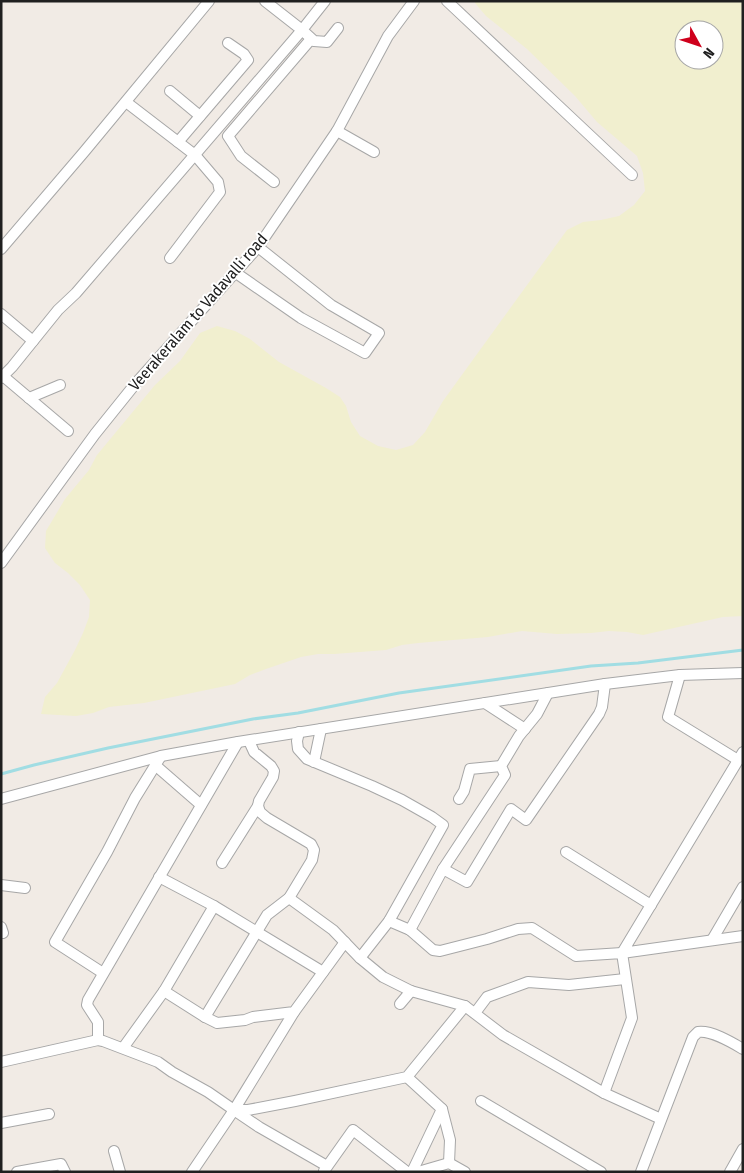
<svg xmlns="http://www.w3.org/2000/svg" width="744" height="1173" viewBox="0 0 744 1173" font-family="'Fira Sans Condensed',sans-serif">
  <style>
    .farmland { fill: #f1efcf; fill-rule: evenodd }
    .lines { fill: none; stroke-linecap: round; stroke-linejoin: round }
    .stream { stroke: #a1dde3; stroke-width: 3 }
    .minor-casing { stroke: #a7a7a7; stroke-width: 12 }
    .minor { stroke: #fff; stroke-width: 10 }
    .labels { text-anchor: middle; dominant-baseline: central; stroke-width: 4; stroke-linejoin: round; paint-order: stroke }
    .street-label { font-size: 16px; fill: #202020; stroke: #fff }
  </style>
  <rect width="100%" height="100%" fill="#f1ebe5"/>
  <path class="farmland" d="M475 1H743V616L723 617 643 635 627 632 609 631 591 633 557 634 522 631 488 637 418 643 402 645 386 650 334 654H318L301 657 266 669 250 675 235 684 144 703 109 707 93 713 76 716 41 714 45 697 57 683 75 650 83 633 89 617 90 600 80 585 68 573 55 563 45 548 46 531 65 499 89 470 97 455 155 385 180 361 200 333 217 326 235 331 250 339 279 362 326 388 340 397 346 406 351 422 360 436 378 446 396 450 413 445 425 432 443 401 567 230 583 222 601 220 619 216 634 205 645 191 643 173 637 156 597 122 575 96 527 49 486 16 475 3ZM684 30H714V60H684Z"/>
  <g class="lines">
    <path class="stream" d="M1 774 34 765 108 748 253 719 298 713 399 693 591 666 638 663 743 650"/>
    <g class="minor-casing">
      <g id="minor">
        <path d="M325 1 302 30 314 41 327 42 338 28"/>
        <path d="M447 1 632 175"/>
        <path d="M170 91 200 116"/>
        <path d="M126 102 195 155 218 182 220 192 170 258"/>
        <path d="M337 131 374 152"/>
        <path d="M178 142 248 60 244 54 228 43"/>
        <path d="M274 182 241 156 228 136 311 39"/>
        <path d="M1 249 84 152 209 1"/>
        <path d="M236 273 301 318 365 353 379 333 331 305 258 247"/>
        <path d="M1 314 33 341"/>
        <path d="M3 376 68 431"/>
        <path d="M1 378 12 367 58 310 76 293 302 30 265 1"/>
        <path d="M29 398 60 385"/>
        <path d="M1 563 95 434 136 383 258 247 337 131 388 36 414 1"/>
        <path d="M680 675 668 717 738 760"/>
        <path d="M485 703 525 729"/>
        <path d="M299 732 297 741 298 749 307 759 372 786 402 800 432 817 443 825 389 921 360 958"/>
        <path d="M743 752 622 953 743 936"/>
        <path d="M314 762 321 729"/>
        <path d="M155 765 201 805"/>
        <path d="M1 799 161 756 238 742 605 684 680 675 743 673"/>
        <path d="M459 799 464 791 470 769 501 766"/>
        <path d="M566 852 651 905"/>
        <path d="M222 863 258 806"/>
        <path d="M443 869 467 882 511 809 526 820 599 714 602 707 605 684"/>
        <path d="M159 877 214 906 323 972"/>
        <path d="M1 885 25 888"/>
        <path d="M289 898 333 930 360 958 383 977 411 991 465 1006 503 1035 604 1093 661 1119"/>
        <path d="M389 921 410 930 433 950 440 951 487 939 518 929 532 928 576 956 622 953 632 1018 604 1093"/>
        <path d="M1 927 3 933"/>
        <path d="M410 930 443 869 505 775 501 766 519 736 537 714 548 693"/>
        <path d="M712 940 743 887"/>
        <path d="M103 973 55 942 107 852 135 798 161 756"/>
        <path d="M164 991 205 1017 217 1023 245 1020 253 1017 294 1012 345 942"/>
        <path d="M400 1004 411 991"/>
        <path d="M475 1013 487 997 528 982 569 985 625 979"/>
        <path d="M205 1017 267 915 289 898 312 860 314 850 311 844 267 818 260 812 258 806 259 801 273 777 274 771 271 766 254 752 249 741"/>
        <path d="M98 1040V1022L87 1005 88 1000 238 742"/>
        <path d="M123 1048 164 991 214 906"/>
        <path d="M1 1062 98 1040 103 1041 158 1062 172 1072 208 1092 234 1110 192 1172"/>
        <path d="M407 1077 442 1109 412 1172"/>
        <path d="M481 1101 601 1172"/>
        <path d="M442 1109 450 1140 449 1163"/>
        <path d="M234 1110 294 1012"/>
        <path d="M1 1123 49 1114"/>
        <path d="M114 1151 120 1172"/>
        <path d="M327 1166 259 1127 234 1110H248L295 1101 407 1077 465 1006"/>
        <path d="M324 1171 353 1130 407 1172"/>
        <path d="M17 1172 61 1164 65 1172"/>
        <path d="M418 1172 449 1163 465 1172"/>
        <path d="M641 1172 693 1037 698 1032C711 1030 731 1042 743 1049"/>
        <path d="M730 1172 743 1149"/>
      </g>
    </g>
    <use href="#minor" class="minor"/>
  </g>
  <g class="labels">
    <g class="street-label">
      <text transform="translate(198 312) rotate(-49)">Veerakeralam to Vadavalli road</text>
    </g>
  </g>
  <rect width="744" height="1173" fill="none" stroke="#202020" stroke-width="5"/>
  <g transform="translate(699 45) rotate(130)"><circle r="24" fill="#ffffff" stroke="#a6a6a6"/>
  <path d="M0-4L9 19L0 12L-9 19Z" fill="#cf001c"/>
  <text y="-8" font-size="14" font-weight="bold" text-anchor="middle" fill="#202020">N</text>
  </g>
</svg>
